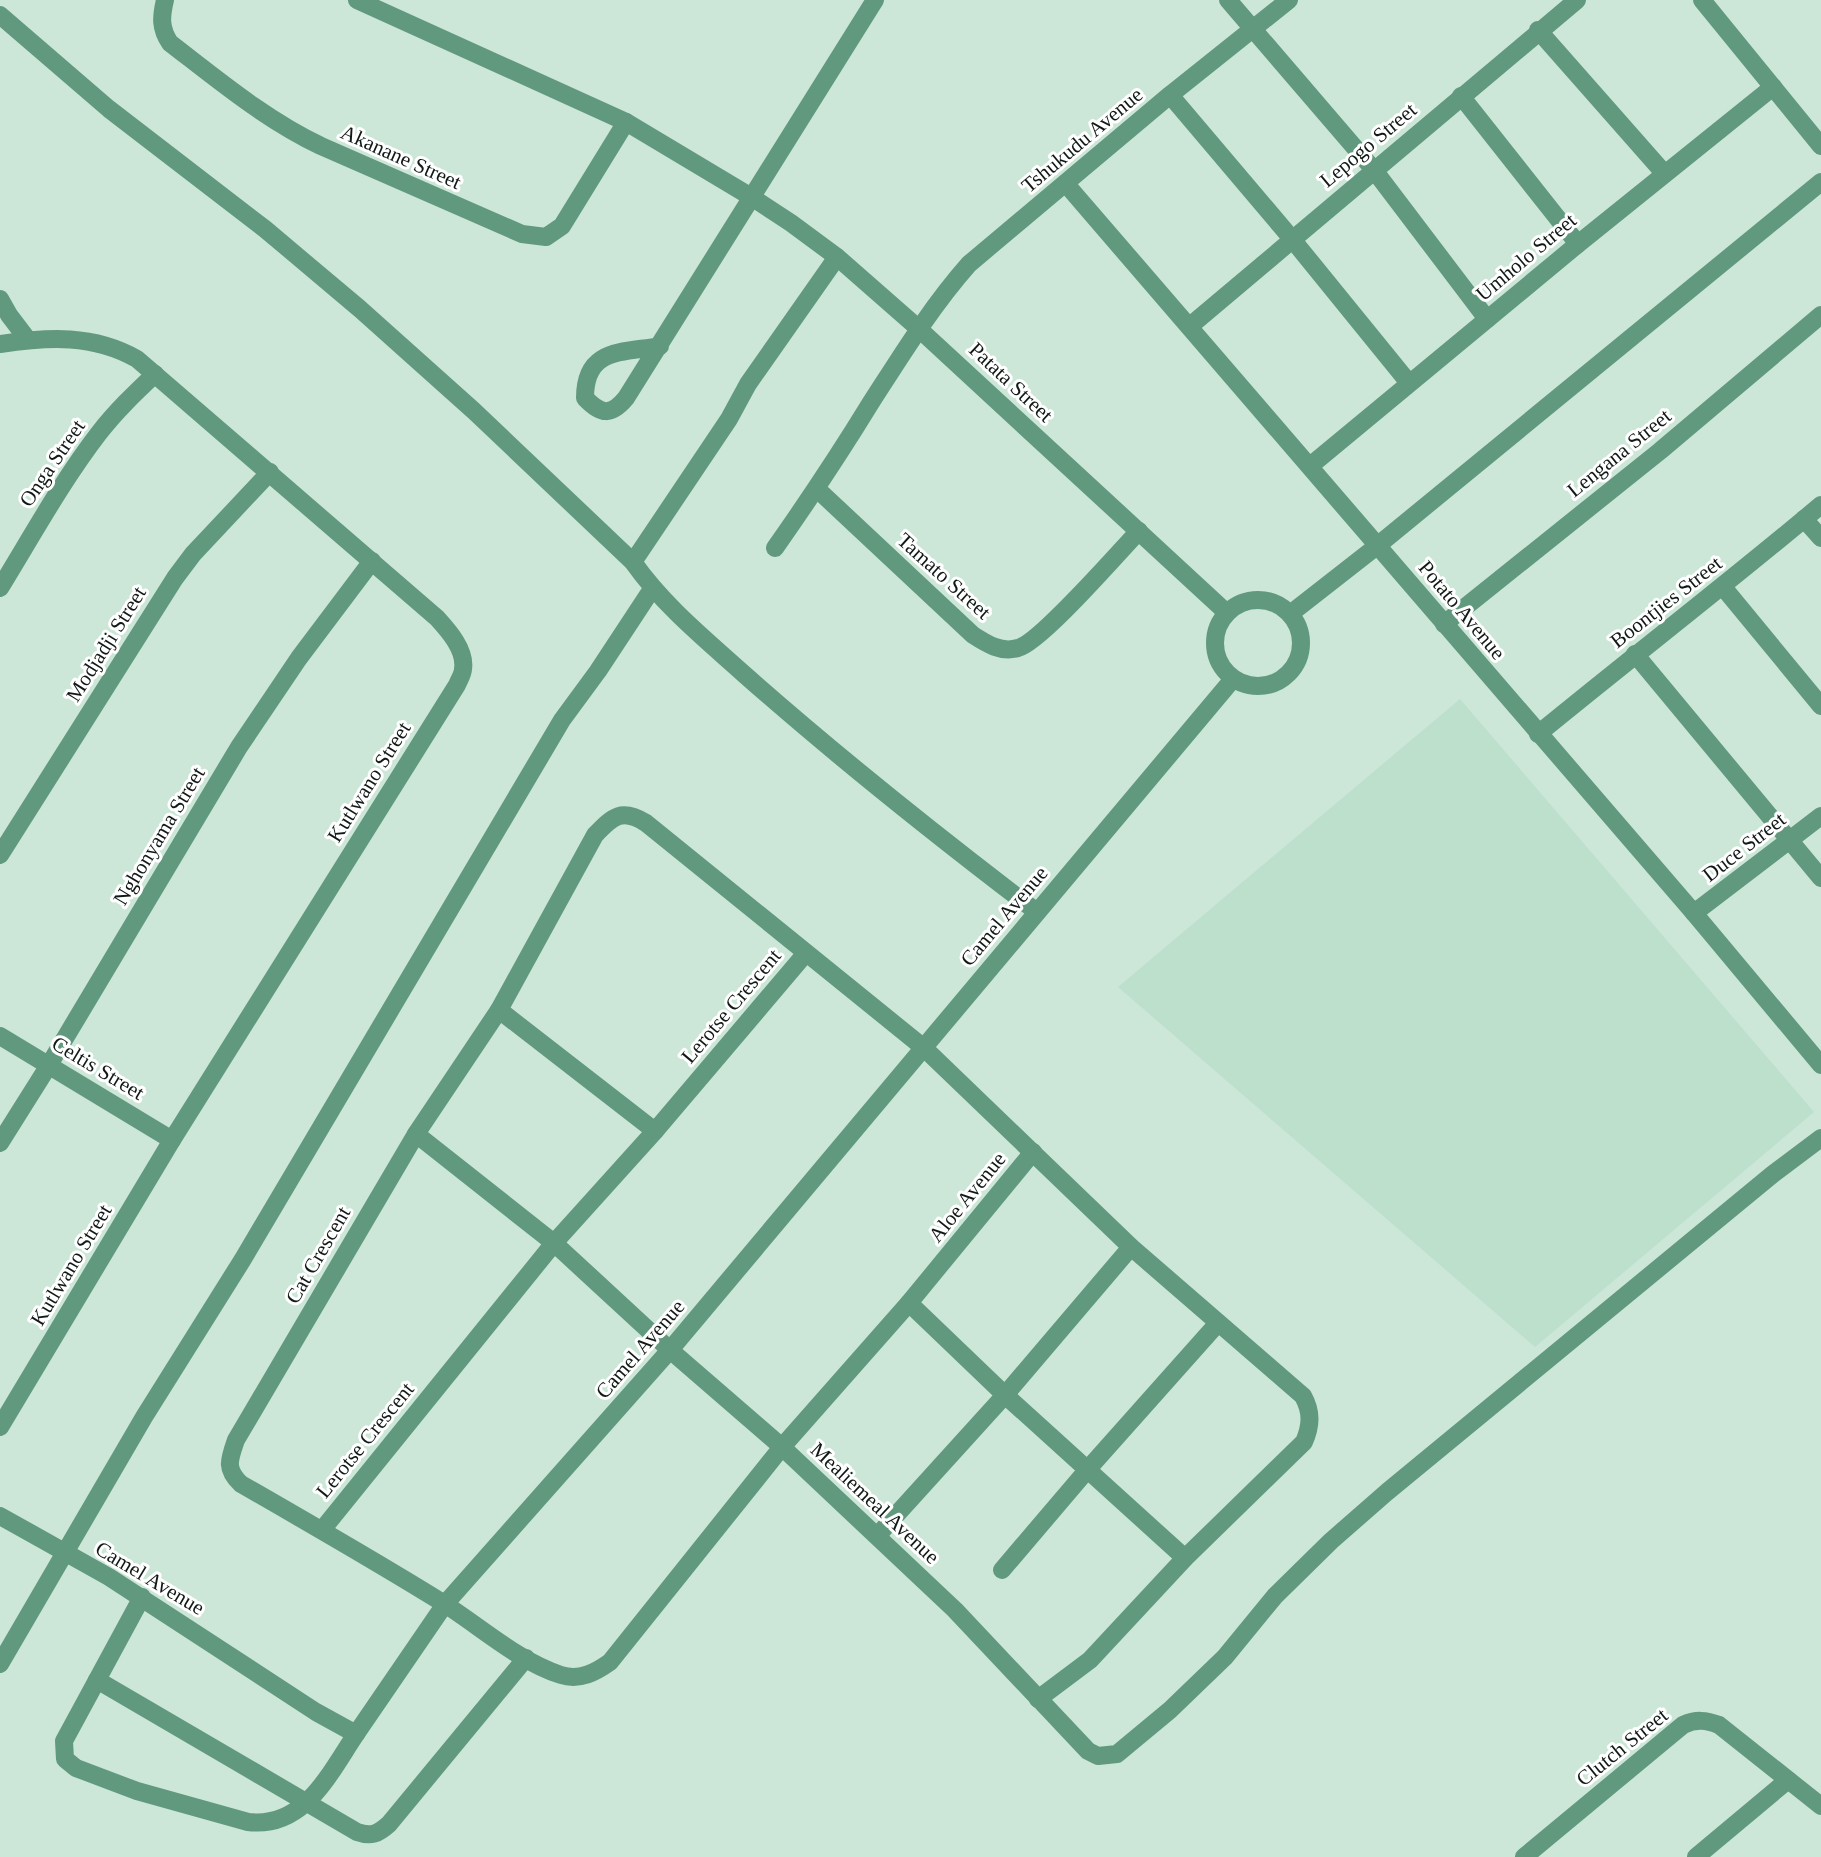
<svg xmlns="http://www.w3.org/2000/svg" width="1821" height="1857" viewBox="0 0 1821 1857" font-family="Georgia,serif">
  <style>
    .built { fill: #bde0cd }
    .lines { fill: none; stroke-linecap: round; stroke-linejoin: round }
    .street { stroke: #61997e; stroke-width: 18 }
    .labels { text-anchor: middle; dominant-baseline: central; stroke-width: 6; stroke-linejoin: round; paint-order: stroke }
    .street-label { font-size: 21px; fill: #101915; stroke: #fff }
  </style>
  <rect width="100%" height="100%" fill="#cce6d8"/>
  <path class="built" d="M1460 699 1814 1112 1535 1347 1118 987Z"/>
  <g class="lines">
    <g class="street">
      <path d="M165 0C161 17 160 28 170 43 218 80 266 120 321 146L522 234 546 237 562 226 626 122"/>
      <path d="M357 0 626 122 753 198 791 223 837 257 918 328 1227 613"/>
      <path d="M1228 0 1374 170 1487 319"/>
      <path d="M1702 0 1821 146"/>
      <path d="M0 15 109 109 265 229 360 309 474 411 633 562C664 606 705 639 745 675 839 758 937 836 1037 912"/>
      <path d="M1538 30 1664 173"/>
      <path d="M1170 95 1292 239 1409 383"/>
      <path d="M1461 96 1578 244"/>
      <path d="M1066 184 1694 913 1821 1065"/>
      <path d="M0 299 9 315 28 340"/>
      <path d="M1190 326 1577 0"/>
      <path d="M0 344C48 337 93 334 137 359L437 618C448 630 466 650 463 669 463 674 459 680 457 685L172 1140 0 1427"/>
      <path d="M660 346C621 353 585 348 585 398 601 415 611 416 626 398L875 0"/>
      <path d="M1310 466 1578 244 1773 87"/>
      <path d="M817 489 973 635C987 644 1001 653 1018 648 1040 643 1118 553 1139 531"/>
      <path d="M1804 519 1821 538"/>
      <path d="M775 548C808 501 840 453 870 404 901 356 931 307 969 264L1170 95 1289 0"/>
      <path d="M633 562 729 419 748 384 837 257"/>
      <path d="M1723 587 1821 706"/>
      <path d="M0 588C32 536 62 481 99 433 116 411 135 393 155 374"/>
      <circle cx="1258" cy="643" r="43"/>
      <path d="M1290 614 1377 546 1821 182"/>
      <path d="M1444 624 1660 451 1821 315"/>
      <path d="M1635 654 1821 878"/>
      <path d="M1538 734C1632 657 1728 583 1821 505"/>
      <path d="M0 855 175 578 193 554 270 472"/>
      <path d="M1694 913 1821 816"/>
      <path d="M499 1010 655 1131"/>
      <path d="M0 1036 172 1140"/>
      <path d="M416 1134 499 1010 595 835C613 816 622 808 646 823L924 1048 1131 1247 1303 1396C1312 1412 1311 1426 1304 1442L1185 1558 1090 1660 1038 1699"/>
      <path d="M0 1143 49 1065 239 747 299 658 372 561"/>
      <path d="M1033 1152 909 1303 782 1447 610 1662C596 1672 580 1681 561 1675 518 1661 481 1627 443 1603 377 1562 309 1523 241 1484 225 1469 229 1460 236 1440L416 1134 554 1243 670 1350 782 1447 955 1610 1088 1751 1098 1756 1117 1754 1170 1710 1225 1657 1275 1596 1331 1541 1387 1492 1773 1174 1821 1138"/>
      <path d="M909 1303 1005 1395 1185 1558"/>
      <path d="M0 1516 109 1577 316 1712 356 1734 445 1604 670 1350 1233 679"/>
      <path d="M322 1530 554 1243 655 1131 806 953"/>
      <path d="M878 1535 1005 1395 1131 1247"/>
      <path d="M1002 1570 1088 1469 1218 1323"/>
      <path d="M142 1597 64 1741 65 1759 76 1768 137 1791 248 1822C304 1829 329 1774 356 1734"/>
      <path d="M0 1664 144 1417 243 1259 562 720 598 671 652 589"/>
      <path d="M97 1680 357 1832C371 1837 378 1834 389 1824L526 1658"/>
      <path d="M1524 1857 1683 1725C1696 1719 1706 1720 1719 1725L1821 1806"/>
      <path d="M1696 1857 1788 1780"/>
    </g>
  </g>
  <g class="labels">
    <g class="street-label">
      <text transform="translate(1082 140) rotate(-40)">Tshukudu Avenue</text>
      <text transform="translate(1368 145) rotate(-40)">Lepogo Street</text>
      <text transform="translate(401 157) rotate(24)">Akanane Street</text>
      <text transform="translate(1526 257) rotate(-40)">Umholo Street</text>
      <text transform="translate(1011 382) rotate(43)">Patata Street</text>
      <text transform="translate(1619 453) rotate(-39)">Lengana Street</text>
      <text transform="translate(52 463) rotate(-56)">Onga Street</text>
      <text transform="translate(944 576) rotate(42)">Tamato Street</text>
      <text transform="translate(1666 602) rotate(-38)">Boontjies Street</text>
      <text transform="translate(1462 610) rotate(50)">Potato Avenue</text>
      <text transform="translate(106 644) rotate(-58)">Modjadji Street</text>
      <text transform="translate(369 782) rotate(-58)">Kutlwano Street</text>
      <text transform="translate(159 836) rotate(-59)">Nghonyama Street</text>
      <text transform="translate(1744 847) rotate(-38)">Duce Street</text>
      <text transform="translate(1004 916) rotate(-50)">Camel Avenue</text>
      <text transform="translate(731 1006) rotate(-50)">Lerotse Crescent</text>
      <text transform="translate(98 1068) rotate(31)">Celtis Street</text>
      <text transform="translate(967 1197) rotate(-51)">Aloe Avenue</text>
      <text transform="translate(318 1255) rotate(-60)">Cat Crescent</text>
      <text transform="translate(71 1265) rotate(-59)">Kutlwano Street</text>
      <text transform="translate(640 1349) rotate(-49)">Camel Avenue</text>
      <text transform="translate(365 1440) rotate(-51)">Lerotse Crescent</text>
      <text transform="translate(875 1503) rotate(43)">Mealiemeal Avenue</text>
      <text transform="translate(150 1578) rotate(31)">Camel Avenue</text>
      <text transform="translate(1622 1747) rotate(-39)">Clutch Street</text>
    </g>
  </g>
</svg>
